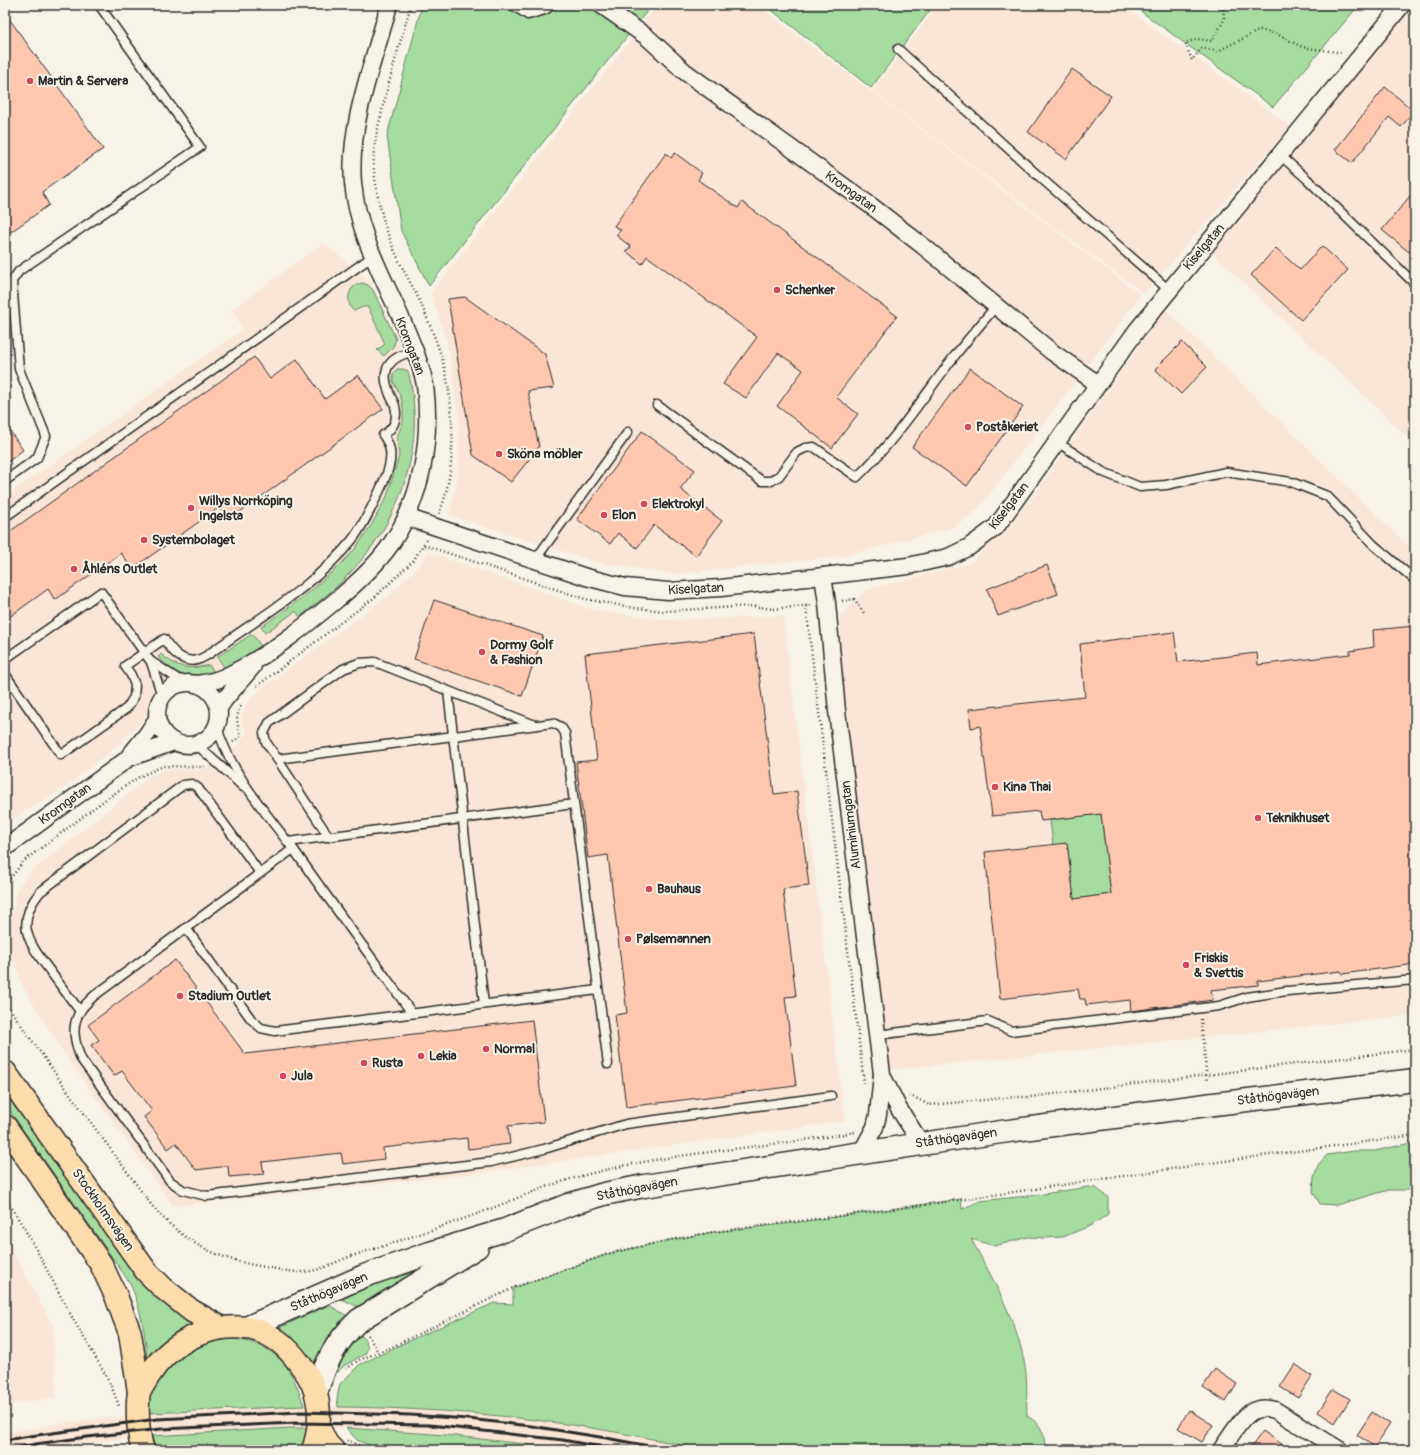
<svg xmlns="http://www.w3.org/2000/svg" width="1420" height="1455" viewBox="0 0 1420 1455" font-family="Pangolin,sans-serif">
  <style>
    .built { fill: #f9e6d7 }
    .green { fill: #a6dc9f; stroke: #688465 }
    .building { fill: #fec8b0; stroke: #2b2b2b }
    .lines { fill: none; stroke-linecap: round; stroke-linejoin: round }
    .lane-casing { stroke: #2b2b2b; stroke-width: 11 }
    .street-casing { stroke: #2b2b2b; stroke-width: 19 }
    .secondary-casing { stroke: #2b2b2b; stroke-width: 25 }
    .highway-casing { stroke: #2b2b2b; stroke-width: 25 }
    .path { stroke: #2b2b2b; stroke-width: 2.5; stroke-dasharray: 1 3; stroke-linecap: butt }
    .lane { stroke: #f7f3e8; stroke-width: 8 }
    .street { stroke: #f7f3e8; stroke-width: 16 }
    .secondary { stroke: #f7f3e8; stroke-width: 22 }
    .highway { stroke: #fddcac; stroke-width: 22 }
    .rail { stroke: #2b2b2b; stroke-width: 3 }
    .poi-dot { fill: #d1495b; stroke: #f7f3e8; stroke-width: 1.5 }
    .labels { text-anchor: middle; dominant-baseline: central; stroke-width: 4; stroke-linejoin: round; paint-order: stroke }
    .poi-label { font-size: 13px; font-weight: bold; fill: #2b2b2b; stroke: #f7f3e8; text-anchor: start }
    .street-label { font-size: 13px; fill: #2b2b2b; stroke: #f7f3e8 }
  </style>
  <rect width="100%" height="100%" fill="#f7f3e8"/>
  <filter id="ink" filterUnits="userSpaceOnUse"><feTurbulence type="fractalNoise" baseFrequency=".025" numOctaves="2"/><feDisplacementMap in="SourceGraphic" scale="8" xChannelSelector="R" yChannelSelector="G"/><feConvolveMatrix kernelMatrix="1 2 1 2 8 2 1 2 1" color-interpolation-filters="sRGB"/></filter>
  <g filter="url(#ink)">
    <g class="built">
      <path d="M658 5H757L1141 295 979 508 954 527 844 556 675 574 599 563 449 515 459 472V420L450 353 431 293Z"/>
      <path d="M938 5H1122L1290 126 1144 294 872 91Z"/>
      <path d="M1414 5H1415V444L1212 253 1383 41Z"/>
      <path d="M323 243 371 282 397 337 414 385 416 420 410 472 400 501 390 523 376 545 340 585 300 618 238 662 215 675 201 678H189L179 675 152 693 150 707 141 723 120 743 67 786 5 824V497L243 329 232 310Z"/>
      <path d="M1165 309 1415 553V1015L889 1070 841 684 840 616 866 590 971 563 1033 497Z"/>
      <path d="M428 552 593 610 664 620 783 616 845 1121 463 1175 173 1206 63 1052 23 987 8 943 16 891 28 874 148 778 161 771 173 769 201 771 238 745 247 731 242 724V716L245 707 253 696 266 685 390 595 422 562Z"/>
      <path d="M5 1237 53 1326 56 1397 5 1405Z"/>
      <path d="M304 1406 361 1407 417 1409 522 1417 593 1427 659 1439 705 1450H577L446 1435 357 1428H291L163 1435 113 1440 46 1450H5V1433L71 1422 149 1413Z"/>
    </g>
    <g class="green">
      <path d="M422 5H652L429 286 401 231 387 136Z"/>
      <path d="M765 5H934L871 88Z"/>
      <path d="M1132 5H1359L1273 107Z"/>
      <path d="M362 283 368 285 373 290 396 339 393 347 384 356 377 350 385 344 368 307H363L354 311C348 307 347 296 351 290 353 286 358 284 362 283Z"/>
      <path d="M397 369H403L408 371C428 448 399 525 344 579 331 593 315 604 300 617L296 611 265 633 261 627 306 595 339 566 355 549 372 524 387 496 399 456 397 437 403 422V407L401 398 393 381V374Z"/>
      <path d="M252 634 261 646 225 668 217 657Z"/>
      <path d="M161 654C177 668 189 670 209 665L215 673C187 680 179 677 158 657Z"/>
      <path d="M1101 814 1111 894 1074 899 1067 843 1053 845 1050 820Z"/>
      <path d="M5 1093 141 1282C158 1300 173 1310 195 1324L147 1362C146 1335 141 1309 130 1283L5 1104Z"/>
      <path d="M1415 1142V1190H1389L1336 1205 1320 1204 1313 1192 1314 1177 1318 1165 1327 1155 1354 1151H1375Z"/>
      <path d="M1088 1187 1096 1188 1108 1197V1214L1092 1225 1063 1237 1045 1238 1028 1237 995 1246 971 1239C993 1279 1017 1321 1025 1366 1028 1382 1026 1400 1027 1416 1043 1425 1043 1432 1046 1450H705C616 1430 532 1417 441 1411 407 1409 372 1407 338 1407L337 1398 340 1384 359 1365 402 1344 494 1303 513 1304V1288L611 1253 670 1240 713 1232 792 1223 961 1199 962 1209 980 1201 1037 1195Z"/>
      <path d="M437 1261 361 1310 358 1307 342 1299 382 1280Z"/>
      <path d="M329 1305 349 1317C334 1330 323 1343 316 1361L313 1362C302 1347 294 1340 279 1331V1328Z"/>
      <path d="M358 1331 365 1340 368 1348 365 1354 345 1365 331 1378 335 1360Z"/>
      <path d="M229 1338C276 1344 290 1363 304 1406L149 1413 150 1397 164 1372 185 1351 203 1343Z"/>
      <path d="M291 1428H312L307 1450H156L152 1436Z"/>
      <path d="M346 1428 446 1435 577 1450H381L357 1440Z"/>
    </g>
    <g class="building">
      <path d="M5 13 103 149 42 192 49 205 5 236Z"/>
      <path d="M1072 69 1111 96 1066 159 1028 132Z"/>
      <path d="M1385 87 1414 111 1401 127 1389 117 1352 163 1335 150Z"/>
      <path d="M666 153 671 158 675 153 702 173 698 180 738 208 742 202 897 316 836 397 858 414 832 448 777 406 803 370 778 353 746 398 723 384 757 337 647 256 642 264 626 251 631 247 616 235 621 230 614 226Z"/>
      <path d="M1415 190V245L1409 252 1382 230Z"/>
      <path d="M1322 246 1348 270 1301 320 1251 275 1276 248 1300 270Z"/>
      <path d="M465 297 545 354 554 388 528 391 539 447 511 482 473 455 448 299Z"/>
      <path d="M1182 342 1207 367 1181 394 1155 369Z"/>
      <path d="M254 357 270 379 297 359 325 399 358 375 383 409 229 520 220 507 132 569 121 553 55 600 48 589 5 620V535Z"/>
      <path d="M970 368 1023 407 967 486 912 447Z"/>
      <path d="M5 424 23 450 5 464Z"/>
      <path d="M642 431 695 470 680 489 722 521 696 556 654 525 637 548 618 533 610 544 577 519Z"/>
      <path d="M1047 565 1058 594 998 616 987 589Z"/>
      <path d="M434 600 543 636 522 696 414 659Z"/>
      <path d="M1415 626V964L1342 974 1341 971 1258 981V985L1211 990 1213 1000 1131 1011 1130 1000 1086 1005 1085 999H1080L1078 989 1000 999 985 852 1067 843 1074 899 1111 894 1101 814 1041 821 1039 811 992 816 980 726 971 728 969 709 1085 697 1080 644 1174 632 1178 662 1257 653 1258 665 1350 654V651L1374 647 1373 630Z"/>
      <path d="M754 634 774 794 797 791 809 886 783 889 796 996 785 997 796 1086 626 1107 615 1015 627 1013 608 855 588 858 576 762 597 760 585 654Z"/>
      <path d="M175 960 245 1054 532 1020 544 1122 508 1126 510 1144 468 1149 467 1138 383 1148 384 1159 343 1164 341 1153 262 1162 264 1174 229 1177 228 1166 196 1170 176 1143 168 1149 144 1117 152 1111 122 1071 114 1076 91 1045 99 1040 88 1025Z"/>
      <path d="M1295 1364 1312 1376 1298 1398 1280 1387Z"/>
      <path d="M1215 1369 1237 1384 1226 1402 1203 1387Z"/>
      <path d="M1333 1389 1350 1399 1335 1423 1318 1412Z"/>
      <path d="M1189 1410 1213 1425 1202 1442 1178 1428Z"/>
      <path d="M1372 1412 1390 1424 1375 1447 1357 1435Z"/>
      <path d="M1263 1431 1290 1450H1249Z"/>
    </g>
    <g class="lines">
      <g class="lane-casing">
        <g id="lane">
          <path d="M512 5 528 15 545 10 552 5"/>
          <path d="M898 49 1042 179 1169 290"/>
          <path d="M1280 155 1307 179 1415 284"/>
          <path d="M657 405 745 469 762 481H771L779 476 797 452 805 448 814 447 857 477C894 442 922 399 953 358 967 340 982 323 996 306"/>
          <path d="M1057 442 1103 472 1140 487 1166 485 1226 472 1291 482 1327 496 1374 545 1415 580"/>
          <path d="M5 481 37 458 46 436 19 369 12 281 19 271 200 147 99 5"/>
          <path d="M5 517 373 256"/>
          <path d="M535 560 628 432"/>
          <path d="M5 659 101 592 151 662 162 696"/>
          <path d="M152 662 184 683"/>
          <path d="M5 674 61 755 127 708 134 697 135 685 131 675 125 666 164 639C171 650 182 664 197 660 201 659 206 656 209 654 257 619 314 587 352 540 363 526 371 509 379 492 385 479 394 461 389 446 388 442 385 438 383 435 394 429 398 418 395 406 394 401 390 397 389 392 379 367 392 356 415 351"/>
          <path d="M448 691 484 1004"/>
          <path d="M217 727C231 773 265 812 294 850 333 905 372 959 412 1013"/>
          <path d="M196 744C212 759 228 772 243 787"/>
          <path d="M277 759 553 723 561 727 565 733 608 1064"/>
          <path d="M329 837 266 742 264 733 269 723 343 669 359 663 375 662 535 725"/>
          <path d="M288 842 574 804"/>
          <path d="M293 849 94 996C89 1001 84 1005 81 1010 70 1026 75 1043 81 1059L170 1181 183 1190 207 1196 491 1162 544 1149 626 1124 831 1096"/>
          <path d="M186 928 251 1019 261 1028 275 1031 598 990"/>
          <path d="M80 1011C70 998 60 985 50 971 29 943 14 924 40 892L183 785 192 784 198 788 260 873"/>
          <path d="M877 1035 988 1021 1011 1031 1219 1006 1247 997 1287 991 1415 980"/>
        </g>
      </g>
      <g class="street-casing">
        <g id="street">
          <path d="M601 5 647 37 684 71 874 208 923 246 1052 352 1098 384"/>
          <path d="M406 517 586 577 625 587 668 591 721 588 908 566 948 557 969 547 996 527 1137 330 1402 5"/>
          <path d="M823 576 827 603 837 711 882 1074 878 1115 875 1127 861 1153"/>
          <circle cx="188" cy="714" r="31"/>
          <path d="M196 684C202 683 207 683 212 681 223 679 232 673 242 668 275 650 305 626 334 602 355 585 375 567 391 544 422 498 432 440 425 385 422 369 416 353 410 339 390 288 358 239 353 183 348 124 374 62 389 5"/>
          <path d="M219 708 225 699 253 666"/>
          <path d="M129 758 174 742"/>
          <path d="M5 848 126 760 147 734 157 719"/>
          <path d="M882 1075 899 1109 921 1143"/>
          <path d="M1221 1450C1229 1439 1241 1417 1253 1411 1261 1407 1268 1408 1275 1410L1340 1450"/>
        </g>
      </g>
      <g class="secondary-casing">
        <g id="secondary">
          <path d="M246 1328 364 1276 430 1253 505 1230 568 1205 604 1194 644 1186 1001 1132 1214 1104 1415 1080"/>
          <path d="M316 1393C326 1362 335 1342 359 1320L477 1247"/>
        </g>
      </g>
      <g class="highway-casing">
        <g id="highway">
          <path d="M5 1072 146 1271 163 1288 192 1311 222 1328"/>
          <path d="M5 1126 101 1264 116 1296 130 1333 139 1392"/>
          <path d="M319 1428 327 1444 333 1450"/>
          <path d="M143 1450C139 1440 139 1431 138 1420 138 1412 137 1402 139 1393 141 1388 145 1382 148 1377 168 1344 207 1323 246 1328 259 1329 277 1338 286 1348 292 1353 297 1360 302 1367 321 1390 323 1422 313 1450"/>
        </g>
      </g>
      <g class="path">
        <path d="M411 5C401 39 391 73 383 107 378 127 372 149 374 170 377 198 384 228 396 254 404 273 416 291 424 311 431 327 438 345 443 362 455 407 457 471 439 514"/>
        <path d="M1223 5 1224 20 1212 41 1198 39 1185 43 1192 60 1202 48 1218 51 1260 30 1277 34 1302 47 1343 53"/>
        <path d="M424 545 585 599 635 608 665 611 753 606 773 609 813 605"/>
        <path d="M842 601 854 599 857 603 864 613"/>
        <path d="M806 606 864 1083"/>
        <path d="M257 686 375 597 413 561 426 540"/>
        <path d="M233 742 241 736C237 723 235 718 241 705"/>
        <path d="M5 885 24 861 106 799 139 777 163 766 203 767 204 766"/>
        <path d="M5 1002 67 1090 153 1207C186 1244 217 1259 265 1267 277 1269 290 1272 302 1272 320 1272 338 1260 355 1255 399 1241 442 1227 485 1211 508 1202 531 1192 555 1184 651 1152 755 1150 855 1132"/>
        <path d="M1201 1019 1207 1082"/>
        <path d="M909 1096 916 1098 929 1105 1016 1097H1030L1415 1049"/>
        <path d="M5 1198C31 1236 50 1277 72 1317 88 1346 108 1374 119 1406"/>
        <path d="M368 1335 378 1352"/>
        <path d="M346 1369 359 1360 392 1347 513 1288 611 1253 670 1240 713 1232 925 1205 1225 1161 1415 1135"/>
        <path d="M347 1440 370 1450"/>
        <path d="M359 1450 362 1447"/>
      </g>
      <use href="#lane" class="lane"/>
      <use href="#street" class="street"/>
      <use href="#secondary" class="secondary"/>
      <use href="#highway" class="highway"/>
      <g class="rail">
        <path d="M5 1440 30 1436 157 1419 301 1412 410 1415 468 1419 531 1426 606 1438 670 1450"/>
        <path d="M7 1450 36 1444 87 1437 161 1429 297 1423 430 1425 563 1440 617 1450"/>
      </g>
    </g>
  </g>
  <g class="poi-dot">
    <circle cx="30" cy="81" r="4"/>
    <circle cx="777" cy="290" r="4"/>
    <circle cx="968" cy="427" r="4"/>
    <circle cx="499" cy="454" r="4"/>
    <circle cx="644" cy="504" r="4"/>
    <circle cx="191" cy="508" r="4"/>
    <circle cx="604" cy="515" r="4"/>
    <circle cx="144" cy="540" r="4"/>
    <circle cx="74" cy="569" r="4"/>
    <circle cx="482" cy="652" r="4"/>
    <circle cx="995" cy="787" r="4"/>
    <circle cx="1258" cy="818" r="4"/>
    <circle cx="649" cy="889" r="4"/>
    <circle cx="628" cy="939" r="4"/>
    <circle cx="1186" cy="965" r="4"/>
    <circle cx="180" cy="996" r="4"/>
    <circle cx="486" cy="1049" r="4"/>
    <circle cx="421" cy="1056" r="4"/>
    <circle cx="364" cy="1063" r="4"/>
    <circle cx="283" cy="1076" r="4"/>
  </g>
  <g class="labels">
    <g class="poi-label">
      <text x="38" y="81">Martin &amp; Servera</text>
      <text x="785" y="290">Schenker</text>
      <text x="976" y="427">Poståkeriet</text>
      <text x="507" y="454">Sköna möbler</text>
      <text x="199" y="501">Willys Norrköping<tspan x="199" dy="15">Ingelsta</tspan></text>
      <text x="652" y="504">Elektrokyl</text>
      <text x="612" y="515">Elon</text>
      <text x="152" y="540">Systembolaget</text>
      <text x="82" y="569">Åhléns Outlet</text>
      <text x="490" y="645">Dormy Golf<tspan x="490" dy="15">&amp; Fashion</tspan></text>
      <text x="1003" y="787">Kina Thai</text>
      <text x="1266" y="818">Teknikhuset</text>
      <text x="657" y="889">Bauhaus</text>
      <text x="636" y="939">Pølsemannen</text>
      <text x="1194" y="958">Friskis<tspan x="1194" dy="15">&amp; Svettis</tspan></text>
      <text x="188" y="996">Stadium Outlet</text>
      <text x="494" y="1049">Normal</text>
      <text x="429" y="1056">Lekia</text>
      <text x="372" y="1063">Rusta</text>
      <text x="291" y="1076">Jula</text>
    </g>
    <g class="street-label">
      <text transform="translate(851 192) rotate(36)">Kromgatan</text>
      <text transform="translate(1204 247) rotate(-50)">Kiselgatan</text>
      <text transform="translate(410 346) rotate(69)">Kromgatan</text>
      <text transform="translate(1009 506) rotate(-52)">Kiselgatan</text>
      <text transform="translate(696 589) rotate(-3)">Kiselgatan</text>
      <text transform="translate(65 804) rotate(-36)">Kromgatan</text>
      <text transform="translate(851 825) rotate(-97)">Aluminiumgatan</text>
      <text transform="translate(1278 1096) rotate(-7)">Ståthögavägen</text>
      <text transform="translate(956 1138) rotate(-8)">Ståthögavägen</text>
      <text transform="translate(637 1189) rotate(-11)">Ståthögavägen</text>
      <text transform="translate(103 1210) rotate(55)">Stockholmsvägen</text>
      <text transform="translate(329 1292) rotate(-23)">Ståthögavägen</text>
    </g>
  </g>
  <rect width="1420" height="1455" fill="none" stroke="#f7f3e8" stroke-width="20"/>
  <rect x="10" y="10" width="1400" height="1435" fill="none" stroke="#2b2b2b" stroke-width="1.5" filter="url(#ink)"/>
</svg>
